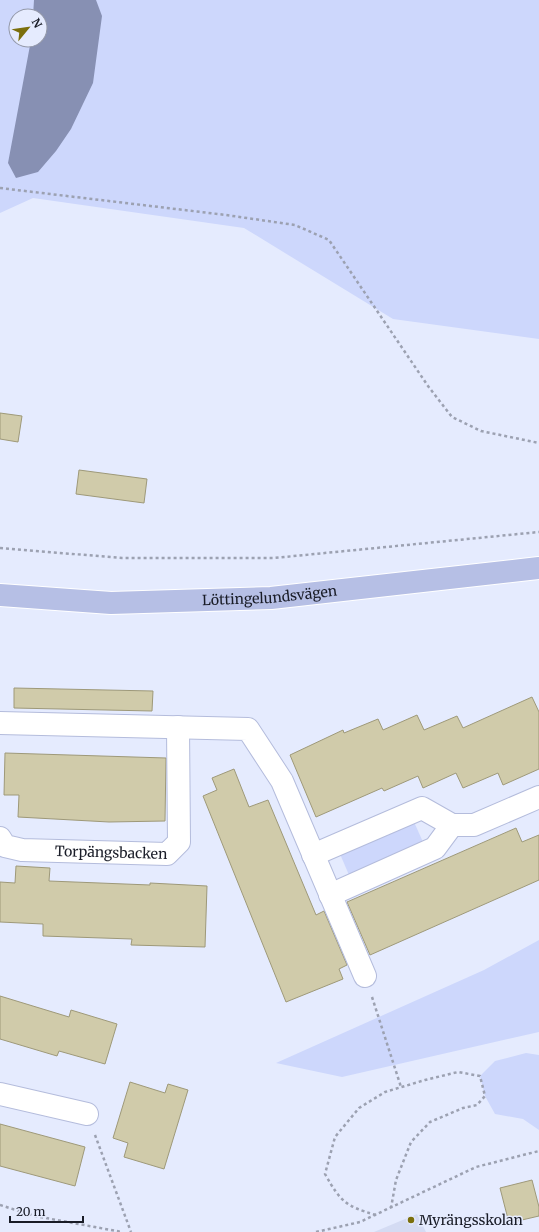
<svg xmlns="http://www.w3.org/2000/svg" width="539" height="1232" viewBox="0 0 539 1232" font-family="Merriweather,serif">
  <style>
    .built { fill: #d4dbf3 }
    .green { fill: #cdd7fc; fill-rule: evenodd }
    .water { fill: #8790b3 }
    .building { fill: #d0cbaa; stroke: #9e9979 }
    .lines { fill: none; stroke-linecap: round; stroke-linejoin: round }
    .minor-casing { stroke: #b4bcdc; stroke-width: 24 }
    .major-casing { stroke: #fff; stroke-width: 24 }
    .path { stroke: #9ca1b1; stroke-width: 2.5; stroke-dasharray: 3 3; stroke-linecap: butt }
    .minor { stroke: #fff; stroke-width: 22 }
    .major { stroke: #b6bfe5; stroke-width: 22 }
    .poi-dot { fill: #7b6f0c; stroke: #e5ebfe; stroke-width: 1.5 }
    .labels { text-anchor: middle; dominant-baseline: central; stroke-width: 3; stroke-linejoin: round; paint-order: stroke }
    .street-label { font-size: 14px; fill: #191c27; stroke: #e5ebfe }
    .poi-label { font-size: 14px; fill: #191c27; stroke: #e5ebfe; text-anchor: start }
  </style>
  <rect width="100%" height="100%" fill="#e5ebfe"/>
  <path class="built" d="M417 1214 426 1232H374Z"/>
  <g class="green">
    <path d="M0 0H539V339L393 319 244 228 33 198 0 213ZM16 16H40V40H16Z"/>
    <path d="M414 822 423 842 349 875 340 854Z"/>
    <path d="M539 940V1032L342 1077 276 1063 484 970Z"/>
    <path d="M526 1053 539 1055V1130L523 1119 495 1114 485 1096 480 1076 495 1061Z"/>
  </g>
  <path class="water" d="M34 0H96L102 16 93 83 71 129 56 151 38 172 16 178 8 163 31 40H40V16H33Z"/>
  <g class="building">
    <path d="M0 413 22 416 18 442 0 439Z"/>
    <path d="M79 470 147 479 144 503 76 494Z"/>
    <path d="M14 688 153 691 152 711 14 708Z"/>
    <path d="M532 697 539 712V769L503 785 498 773 463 788 456 773 423 788 418 776 384 791 382 788 316 817 290 755 343 730 344 733 378 719 383 730 417 715 424 730 457 716 463 728Z"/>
    <path d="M5 753 166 758 165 821 109 822 18 817 19 795H4Z"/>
    <path d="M234 769 249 807 268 800 316 915 324 911 347 965 339 969 343 979 286 1002 203 796 217 790 212 778Z"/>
    <path d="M516 828 522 842 539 835V880L370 955 347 902Z"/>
    <path d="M16 866 50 868 49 881 150 885V883L207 886 205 947 131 945 132 939 43 936V924L0 922V882L15 883Z"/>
    <path d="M0 996 69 1017 71 1010 117 1024 105 1064 59 1051 57 1056 0 1039Z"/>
    <path d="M130 1082 165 1093 168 1084 188 1090 164 1169 124 1157 128 1143 113 1138Z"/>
    <path d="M0 1124 85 1147 75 1186 0 1166Z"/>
    <path d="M532 1180 539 1207V1216L509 1223 500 1188Z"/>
  </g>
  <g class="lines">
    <g class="minor-casing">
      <g id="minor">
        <path d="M0 723 248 729 282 781 365 976"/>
        <path id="s1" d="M0 838 5 846 22 850 167 854 179 842 178 727"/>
        <path d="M313 855 422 808 452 825"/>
        <path d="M330 895 435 848 452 825H474L539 797"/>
        <path d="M0 1094 87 1114"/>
      </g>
    </g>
    <g class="major-casing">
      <g id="major">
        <path id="s2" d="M0 595 111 603 271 598 539 568"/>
      </g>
    </g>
    <g class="path">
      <path d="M0 188 226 215 295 225 329 240 428 386 452 417 481 431 539 443"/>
      <path d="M0 548 122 558H274L539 532"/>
      <path d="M372 997 401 1087"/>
      <path d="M95 1135 131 1232"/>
      <path d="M0 1205 35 1216 122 1232"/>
      <path d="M376 1215C345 1206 341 1202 325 1174L335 1137 359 1108 385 1092 425 1080 458 1072 480 1076 485 1096 477 1105 463 1108 430 1122 411 1142 396 1180 391 1208"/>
      <path d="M316 1232 360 1222 476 1167 539 1151"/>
    </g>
    <use href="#minor" class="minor"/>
    <use href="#major" class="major"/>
  </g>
  <circle class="poi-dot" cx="411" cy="1220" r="4"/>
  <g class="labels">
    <g class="street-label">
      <text stroke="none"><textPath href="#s2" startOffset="270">Löttingelundsvägen</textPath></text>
      <text stroke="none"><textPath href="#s1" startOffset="116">Torpängsbacken</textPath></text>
    </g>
    <g class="poi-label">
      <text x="419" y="1220">Myrängsskolan</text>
    </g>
  </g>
  <g transform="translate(28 28) rotate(61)"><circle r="19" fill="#e5ebfe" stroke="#9398a8"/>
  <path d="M0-3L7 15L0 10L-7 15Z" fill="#7b6f0c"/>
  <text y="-6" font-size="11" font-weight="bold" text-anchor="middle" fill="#191c27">N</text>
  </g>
  <path d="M10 1216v6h73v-6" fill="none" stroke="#191c27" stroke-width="2"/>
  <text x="16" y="1216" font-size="12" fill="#191c27" stroke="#e5ebfe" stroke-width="3" paint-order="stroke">20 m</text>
</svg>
